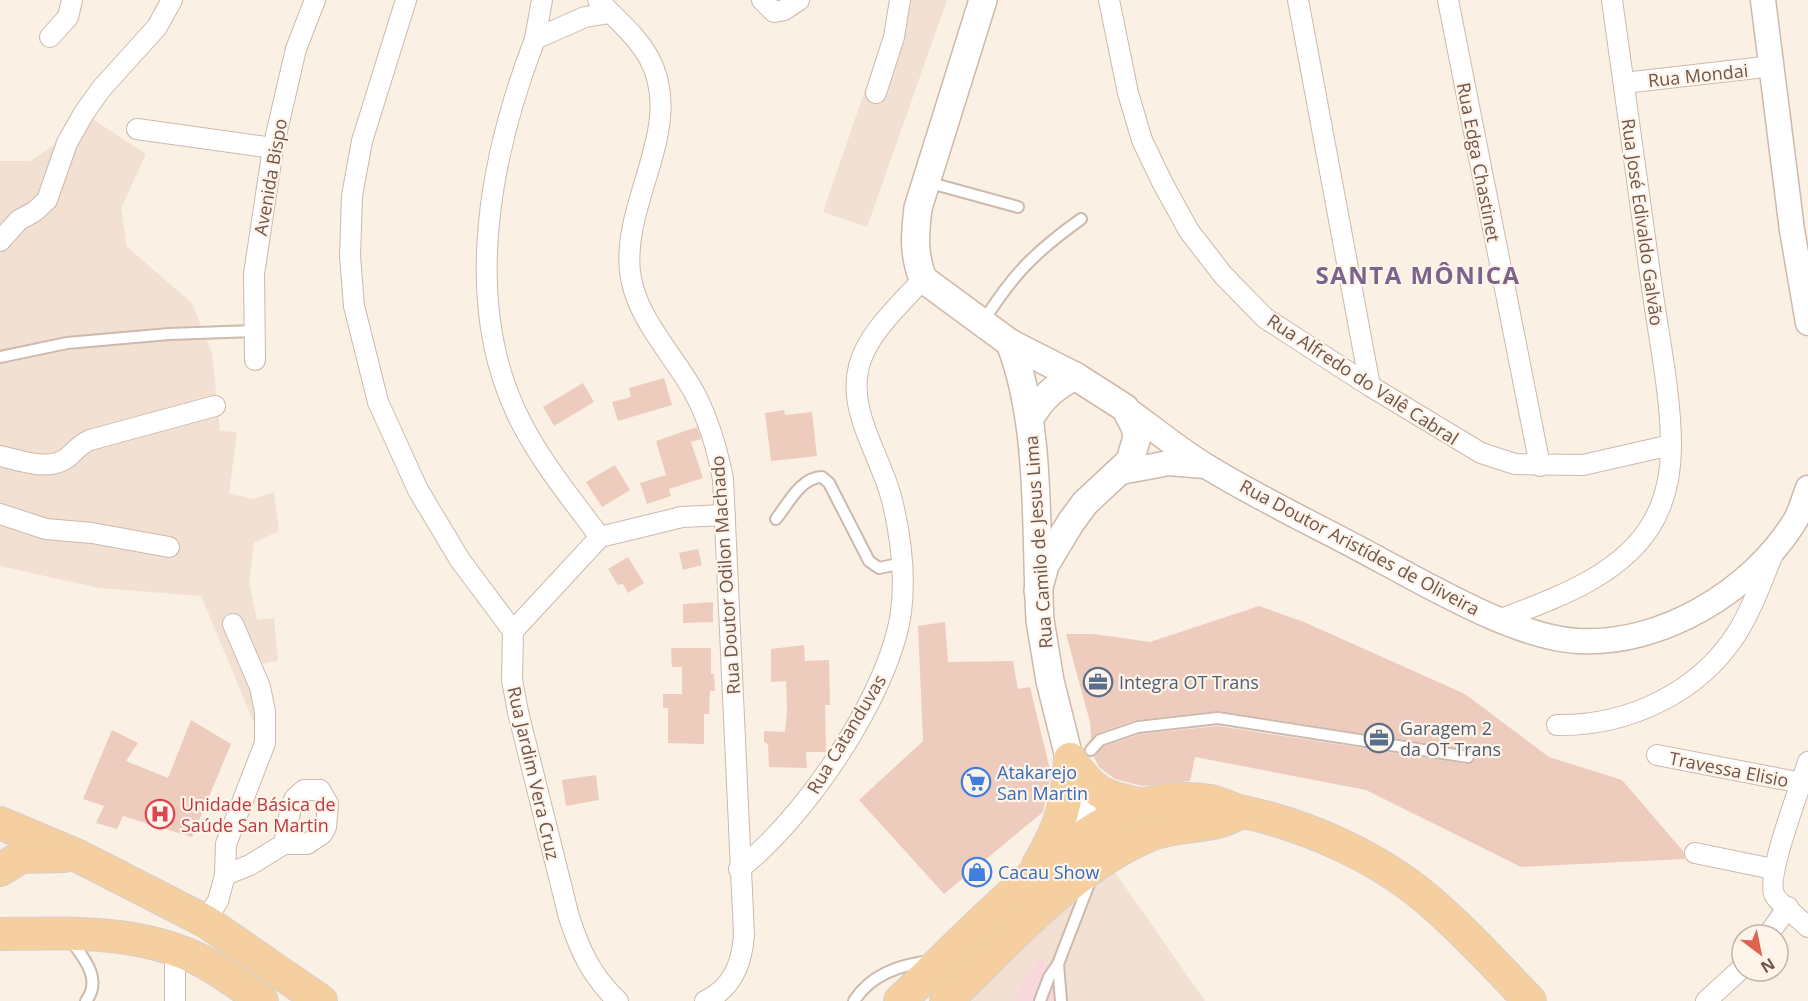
<svg xmlns="http://www.w3.org/2000/svg" width="1808" height="1001" viewBox="0 0 1808 1001" font-family="'Open Sans',sans-serif">
  <style>
    .residential { fill: #f2e1d2 }
    .medical { fill: #f8d7dd }
    .building { fill: #eeccbd }
    .lines { fill: none; stroke-linecap: round; stroke-linejoin: round }
    .service-casing { stroke: #cdb9ad; stroke-width: 14 }
    .minor-casing { stroke: #cdb9ad; stroke-width: 22 }
    .tertiary-casing { stroke: #cdb9ad; stroke-width: 27 }
    .secondary-casing { stroke: #d0b8ab; stroke-width: 30 }
    .primary-casing { stroke: #d7cfcd; stroke-width: 34 }
    .service { stroke: #fff; stroke-width: 10 }
    .minor { stroke: #fff; stroke-width: 20 }
    .tertiary { stroke: #fff; stroke-width: 24 }
    .secondary { stroke: #fff; stroke-width: 27 }
    .primary { stroke: #f5cf9f; stroke-width: 32 }
    .labels { text-anchor: middle; dominant-baseline: central; stroke-width: 4.5; stroke-linejoin: round; paint-order: stroke }
    .street-label { font-size: 18px; fill: #71554b; stroke: #fef4e9 }
    .service-label { font-size: 18px; fill: #4e5e75; stroke: #fef4e9; text-anchor: start }
    .shop-label { font-size: 18px; fill: #366cbe; stroke: #fef4e9; text-anchor: start }
    .health-label { font-size: 18px; fill: #be3a42; stroke: #fef4e9; text-anchor: start }
    .district-label { font-size: 24px; font-weight: bold; letter-spacing: 1.5px; fill: #7b638d; stroke: #fef4e9 }
  </style>
  <rect width="100%" height="100%" fill="#faf0e3"/>
  <g class="residential">
    <path d="M896 0H947L867 227 823 212Z"/>
    <path d="M91 118 146 154 121 208 127 247 192 303 212 353 220 431 237 432 229 493 253 499 274 492 279 531 254 543 249 582 257 620 274 618 278 661 254 665 269 759 201 596 99 588 0 566V161H31Z"/>
    <path d="M1101 852 1205 1001H932Z"/>
  </g>
  <path class="medical" d="M1040 954 1054 988V1001H1014Z"/>
  <g class="building">
    <path d="M664 378 672 405 618 421 612 402 631 397 629 388Z"/>
    <path d="M583 383 594 402 554 426 543 407Z"/>
    <path d="M784 410 785 415 812 412 817 456 771 461 765 413Z"/>
    <path d="M697 427 701 439 691 442 703 478 669 489 671 496 647 504 640 483 666 475 656 441Z"/>
    <path d="M615 465 630 490 602 507 586 482Z"/>
    <path d="M698 549 702 565 683 570 679 553Z"/>
    <path d="M628 557 644 583 628 593 623 584 618 585 608 569Z"/>
    <path d="M713 602V622L683 623V604Z"/>
    <path d="M1259 606 1304 622 1465 694 1549 757 1622 780 1683 851 1685 859 1521 867 1366 790 1195 757 1190 781 1142 786 1115 779 1099 767 1094 757 1104 746 1140 734 1218 726 1467 764 1474 761 1475 754 1469 750 1219 711 1136 720 1098 733 1091 739 1090 722 1066 634H1094L1150 642Z"/>
    <path d="M945 622 948 662 1013 661 1018 689 1030 687 1051 774 1043 812 944 894 859 800 923 741 918 626Z"/>
    <path d="M804 645 805 661 829 660 830 705H825L826 752H806L807 768 769 767 768 744 764 742V731L785 732 787 710 786 681 771 682V649Z"/>
    <path d="M671 648H711V674H714L715 691H710L709 714H704V744L668 743V708H663V694H682V667H672Z"/>
    <path d="M191 720 231 744 192 837 123 816 117 829 96 823 104 806 83 799 112 730 138 743 126 761 168 778Z"/>
    <path d="M596 775 599 800 566 806 562 780Z"/>
  </g>
  <g class="lines">
    <g class="service-casing">
      <g id="service">
        <path d="M927 182 1018 207"/>
        <path d="M983 322C1013 274 1035 252 1081 219"/>
        <path d="M0 357 67 343 169 334 254 331"/>
        <path d="M776 519C788 504 801 477 822 477L829 483 869 561 879 568 903 563"/>
        <path d="M1091 750 1100 740 1138 727 1218 718 1468 757"/>
        <path d="M70 939C83 957 103 979 86 1001"/>
        <path d="M1058 964 1061 1001"/>
        <path d="M854 1001C871 974 900 965 930 961"/>
        <path d="M1040 1001 1049 977 1058 964 1090 881"/>
      </g>
    </g>
    <g class="minor-casing">
      <g id="minor">
        <path d="M406 0 362 141 352 196 350 256 354 306 378 402 418 490 460 560 513 631 512 680 518 712 569 917C580 951 592 977 618 1001"/>
        <path d="M598 0C616 19 637 36 649 58 686 126 622 200 630 272 635 317 673 354 694 392 709 420 717 448 723 479L744 935C742 963 733 988 705 1001"/>
        <path d="M762 0 774 12 784 10 799 0"/>
        <path d="M1109 0 1128 93 1142 140 1162 182 1189 231 1223 275 1265 318 1370 386 1481 453 1515 464 1583 465 1671 445"/>
        <path d="M1298 0 1370 386"/>
        <path d="M1448 0 1540 466"/>
        <path d="M50 37 68 17 72 0"/>
        <path d="M535 39 542 0"/>
        <path d="M1624 83 1773 66"/>
        <path d="M876 93 894 37 900 0"/>
        <path d="M137 129 273 148"/>
        <path d="M0 241 19 220 34 212 47 200 67 143 84 113 101 89 157 27 172 0"/>
        <path d="M255 360 254 274 273 148 296 49 315 0"/>
        <path d="M0 456C20 460 48 472 67 458 75 451 79 445 90 440L215 406"/>
        <path d="M0 514 46 529 92 533 169 547"/>
        <path d="M600 537C570 497 537 457 516 412 462 296 491 154 535 39L585 17 610 13"/>
        <path d="M1501 619C1556 598 1624 575 1654 520 1666 498 1671 471 1671 446 1671 395 1659 339 1652 288 1639 192 1626 96 1612 0"/>
        <path d="M513 631 600 537 682 517 725 515"/>
        <path d="M1557 725C1627 726 1698 694 1737 633 1752 609 1762 581 1773 554"/>
        <path d="M1657 755 1802 783"/>
        <path d="M1808 762C1801 786 1764 878 1775 896 1777 901 1802 921 1808 927"/>
        <path d="M1695 853 1773 869"/>
        <path d="M739 869C804 820 890 693 901 612 906 573 901 537 892 500 881 456 847 412 859 366 868 332 901 304 923 279"/>
        <path d="M225 875 250 865 284 844H307L322 834 326 827 328 804 320 790H304L295 798 291 807 284 844"/>
        <path d="M205 921 218 901 225 875 226 844 265 743V712L260 687 233 624"/>
        <path d="M1768 935 1788 907"/>
        <path d="M175 950V1001"/>
        <path d="M1706 1001 1742 968"/>
      </g>
    </g>
    <g class="tertiary-casing">
      <g id="tertiary">
        <path d="M1763 0 1792 230 1808 323"/>
        <path d="M1125 408C1152 427 1178 449 1206 466 1263 501 1324 529 1382 561 1435 589 1518 638 1578 641 1661 646 1752 591 1795 521 1801 511 1804 498 1808 488"/>
        <path d="M1121 472 1169 463 1204 466"/>
      </g>
    </g>
    <g class="secondary-casing">
      <g id="secondary">
        <path d="M983 0 918 208C915 234 913 254 923 279L1010 343 1075 376 1125 408 1135 427 1137 437 1130 461 1085 503 1071 522 1045 565 1038 591"/>
        <path d="M1010 343C1042 426 1035 531 1040 620L1050 681 1088 833"/>
        <path d="M1030 418C1042 398 1054 387 1075 376"/>
      </g>
    </g>
    <g class="primary-casing">
      <g id="primary">
        <path d="M1070 759C1093 794 1103 796 1143 805"/>
        <path d="M0 823 78 856 205 921 321 1001"/>
        <path d="M1038 865C1060 828 1068 802 1070 759"/>
        <path d="M0 870 21 857 65 856"/>
        <path d="M0 934C73 933 152 929 216 969 232 979 247 990 262 1001"/>
        <path d="M900 1001C965 940 1059 835 1142 805 1161 799 1190 797 1210 801 1221 803 1232 810 1244 812 1308 826 1376 856 1427 899 1464 930 1496 966 1530 1001"/>
        <path d="M946 1001C1006 944 1072 867 1150 835 1170 827 1192 827 1213 823 1223 822 1233 816 1242 812"/>
      </g>
    </g>
    <use href="#service" class="service"/>
    <use href="#minor" class="minor"/>
    <use href="#tertiary" class="tertiary"/>
    <use href="#secondary" class="secondary"/>
    <use href="#primary" class="primary"/>
  </g>
  <defs>
    <g id="office-ring" transform="scale(1.5)"><circle r="9.5" fill="#fef4e9" stroke="#5c6f8a" stroke-width="1.5"/><path d="M-6-3h4V-5.5h4V-3h4V5H-6ZM-1-4.5V-3h2v-1.5ZM-6 0V1H6V0Z" fill="#5c6f8a"/></g>
    <g id="supermarket-ring" transform="scale(1.5)"><circle r="9.5" fill="#fef4e9" stroke="#3f7fe0" stroke-width="1.5"/><path d="M-6-5.5h2.5l.6 2H6L4.5 2H-2.5L-4.4-4H-6ZM-1.5 3.2a1.3 1.3 0 1 0 .1 0ZM3 3.2a1.3 1.3 0 1 0 .1 0Z" fill="#3f7fe0"/></g>
    <g id="hospital-ring" transform="scale(1.5)"><circle r="9.5" fill="#fef4e9" stroke="#e0444e" stroke-width="1.5"/><path d="M-5-5h3v3.5h4V-5h3V5h-3V1.5h-4V5h-3Z" fill="#e0444e"/></g>
    <g id="shop-ring" transform="scale(1.5)"><circle r="9.5" fill="#fef4e9" stroke="#3f7fe0" stroke-width="1.5"/><path d="M-5-2.5h2.3a2.7 3.5 0 0 1 5.4 0H5L5.5 6h-11ZM-1.5-2.5h3a1.5 2.3 0 0 0-3 0Z" fill="#3f7fe0"/></g>
  </defs>
  <g fill-rule="evenodd">
    <use href="#office-ring" x="1098" y="682"/>
    <use href="#office-ring" x="1379" y="738"/>
    <use href="#supermarket-ring" x="976" y="782"/>
    <use href="#hospital-ring" x="160" y="814"/>
    <use href="#shop-ring" x="977" y="872"/>
  </g>
  <g class="labels">
    <g class="street-label">
      <text transform="translate(1698 75) rotate(-6)">Rua Mondai</text>
      <text transform="translate(1479 162) rotate(79)">Rua Edga Chastinet</text>
      <text transform="translate(270 177) rotate(-80)">Avenida Bispo</text>
      <text transform="translate(1643 222) rotate(82)">Rua José Edivaldo Galvão</text>
      <text transform="translate(1363 379) rotate(33)">Rua Alfredo do Valê Cabral</text>
      <text transform="translate(1038 542) rotate(-94)">Rua Camilo de Jesus Lima</text>
      <text transform="translate(1360 547) rotate(28)">Rua Doutor Aristídes de Oliveira</text>
      <text transform="translate(725 575) rotate(-94)">Rua Doutor Odilon Machado</text>
      <text transform="translate(846 734) rotate(-59)">Rua Catanduvas</text>
      <text transform="translate(1729 769) rotate(11)">Travessa Elisio</text>
      <text transform="translate(534 773) rotate(77)">Rua Jardim Vera Cruz</text>
    </g>
    <g class="service-label">
      <text x="1119" y="682">Integra OT Trans</text>
      <text x="1400" y="728">Garagem 2<tspan x="1400" dy="21">da OT Trans</tspan></text>
    </g>
    <g class="shop-label">
      <text x="997" y="772">Atakarejo<tspan x="997" dy="21">San Martin</tspan></text>
      <text x="998" y="872">Cacau Show</text>
    </g>
    <g class="health-label">
      <text x="181" y="804">Unidade Básica de<tspan x="181" dy="21">Saúde San Martin</tspan></text>
    </g>
    <g class="district-label">
      <text x="1418" y="274">SANTA MÔNICA</text>
    </g>
  </g>
  <g transform="translate(1760 953) rotate(148)"><circle r="28" fill="#fef4e9" stroke="#c6b4aa" stroke-width="1.5"/>
  <path d="M0-4.5L10 22L0 15L-10 22Z" fill="#dd6450"/>
  <text y="-9" font-size="16" font-weight="bold" text-anchor="middle" fill="#71554b">N</text>
  </g>
</svg>
